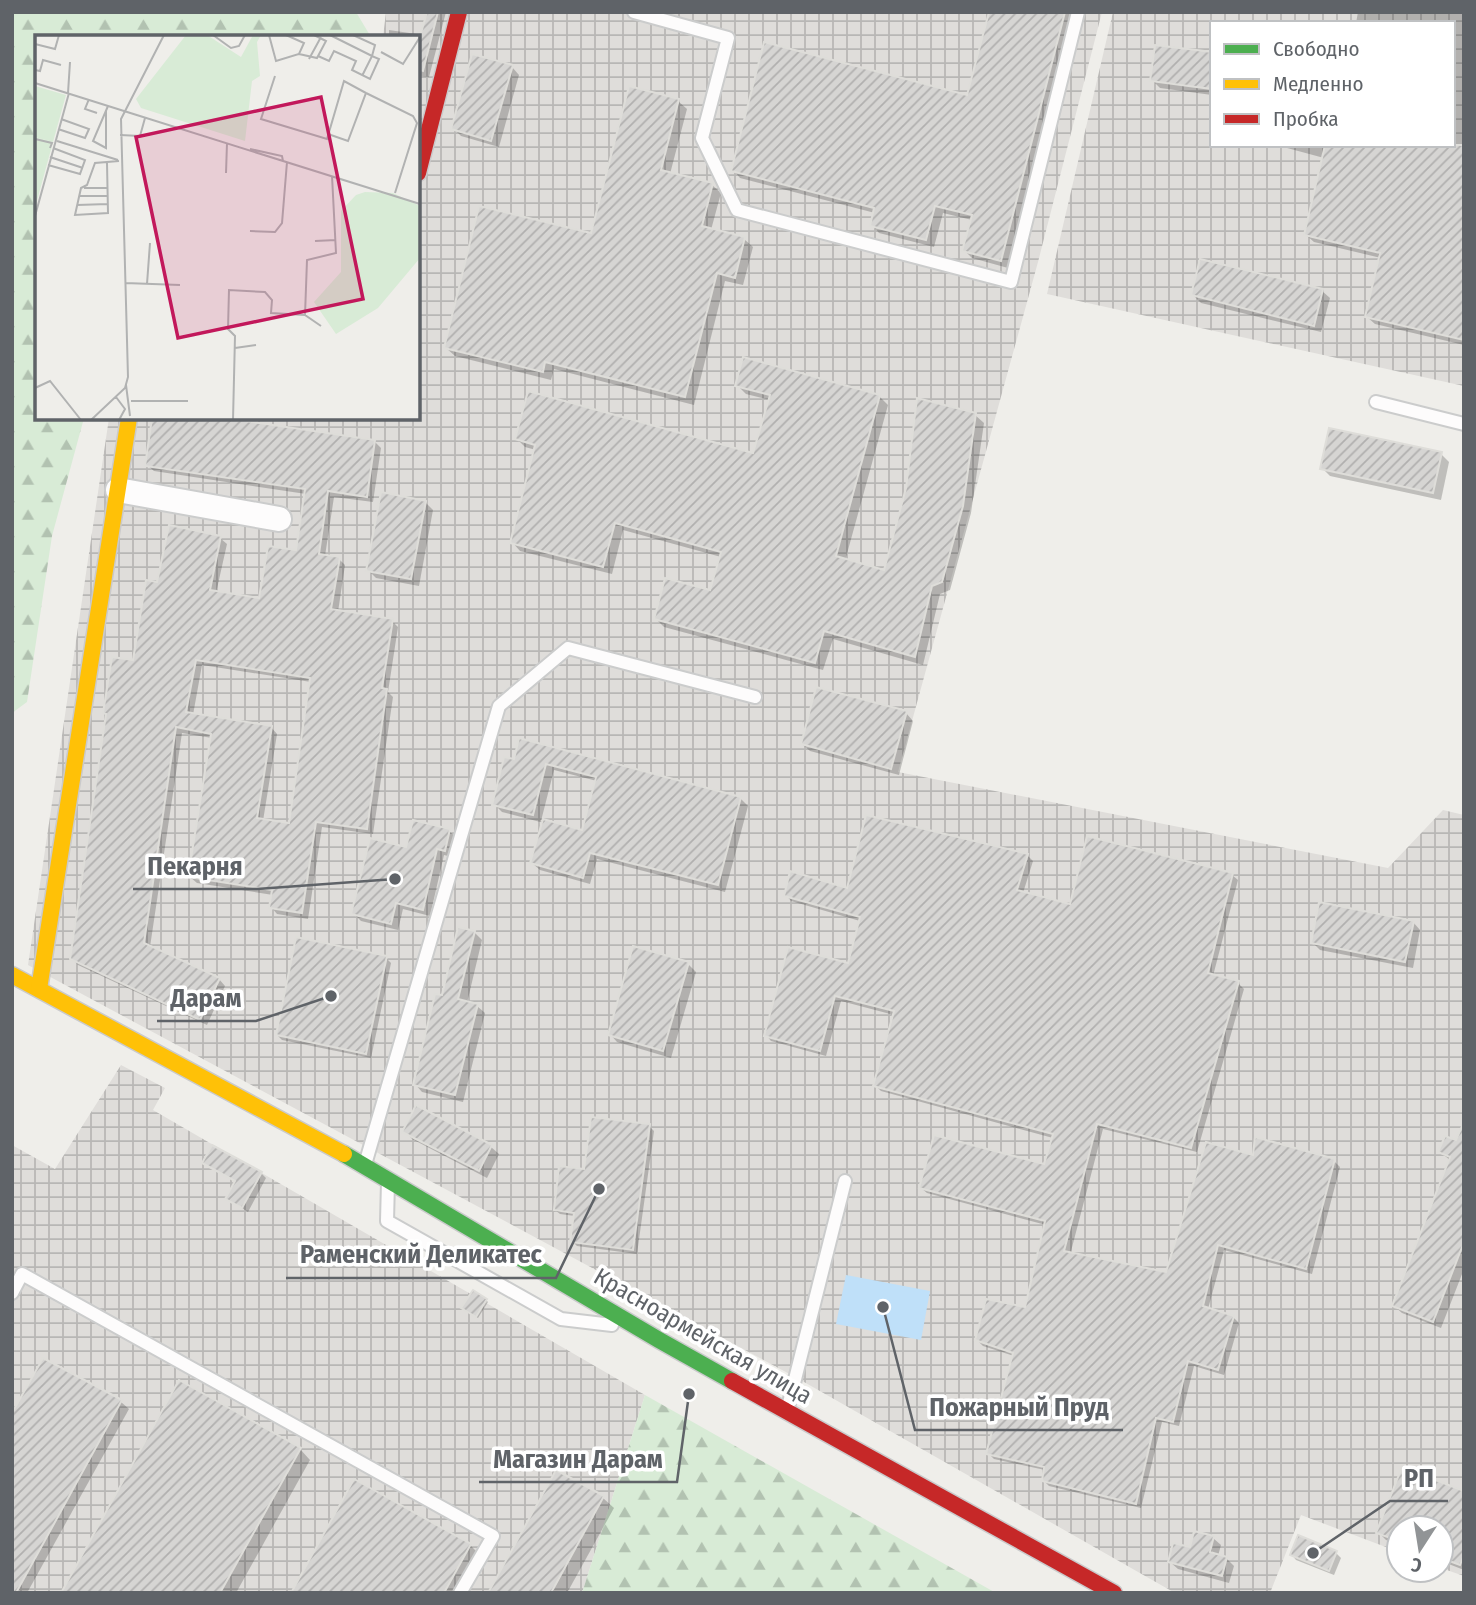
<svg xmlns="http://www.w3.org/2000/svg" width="1476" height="1605" viewBox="0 0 1476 1605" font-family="'Fira Sans Condensed',sans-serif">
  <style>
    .industrial { fill: url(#industrial-grid); fill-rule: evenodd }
    .forest { fill: url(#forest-firs) }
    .water { fill: #bfe0f9 }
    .shadow { fill: #0003; fill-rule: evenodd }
    .building { fill: url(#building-hatch); stroke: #deddd9; stroke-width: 2; fill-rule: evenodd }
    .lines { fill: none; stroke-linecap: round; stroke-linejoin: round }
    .lane-casing { stroke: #cbcccc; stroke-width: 16 }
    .street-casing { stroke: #cbcccc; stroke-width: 28 }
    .fast-casing { stroke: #cacacb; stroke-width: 19 }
    .slow-casing { stroke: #cacacb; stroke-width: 19 }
    .jam-casing { stroke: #cacacb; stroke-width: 19 }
    .lane { stroke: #fdfcfc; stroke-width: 12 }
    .street { stroke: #fdfcfc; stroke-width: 24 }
    .fast { stroke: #4caf50; stroke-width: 16 }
    .slow { stroke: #ffc107; stroke-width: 16 }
    .jam { stroke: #c62828; stroke-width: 16 }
    .labels { text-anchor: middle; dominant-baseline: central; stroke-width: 7; stroke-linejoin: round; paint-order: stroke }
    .street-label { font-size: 24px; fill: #5f6368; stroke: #fff }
    .inset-road { fill: none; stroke: #b1b2b2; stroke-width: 2 }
    .view { fill: #c2185b; fill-opacity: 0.15; stroke: #c2185b; stroke-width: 3.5 }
    .inset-edge { fill: none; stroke: #5f6368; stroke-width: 3.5 }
    .leader { fill: none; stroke: #5f6368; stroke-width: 2.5 }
    .callout-dot { fill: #5f6368; stroke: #fff; stroke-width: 2.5 }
    .callout-label { font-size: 26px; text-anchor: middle; font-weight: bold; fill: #5f6368; stroke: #fff; stroke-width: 7; stroke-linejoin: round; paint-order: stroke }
  </style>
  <defs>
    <pattern id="industrial-grid" width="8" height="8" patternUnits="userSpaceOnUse" patternTransform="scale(1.75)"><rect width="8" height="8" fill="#dfddda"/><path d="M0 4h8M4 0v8" fill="none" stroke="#b8b7b5"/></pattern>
    <pattern id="forest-firs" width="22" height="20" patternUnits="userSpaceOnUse" patternTransform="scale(1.75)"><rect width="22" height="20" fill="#d8ebd6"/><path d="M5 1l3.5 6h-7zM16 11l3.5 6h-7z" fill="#b2c2b1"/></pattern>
    <pattern id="building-hatch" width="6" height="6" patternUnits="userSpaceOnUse" patternTransform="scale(1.75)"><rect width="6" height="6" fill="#d6d5d3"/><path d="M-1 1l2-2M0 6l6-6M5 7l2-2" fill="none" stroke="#b1b0af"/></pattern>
  </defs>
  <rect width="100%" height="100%" fill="#efeeea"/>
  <g class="industrial">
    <path d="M386 12H1102L1038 262 898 772 1388 868 1443 810 1464 815V1576L1441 1568V1528H1399V1552L1301 1515 1270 1593H1175L797 1378 28 965 109 418H418V37H383Z"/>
    <path d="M1113 12H1464V386L1047 294ZM1212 23H1453V145H1212Z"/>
    <path d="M121 1065 165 1088 153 1110 645 1395 582 1593H12V1145L55 1169Z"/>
  </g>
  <g class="forest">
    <path d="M12 12H356L371 37H37V418H84L52 536 27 702 12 713Z"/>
    <path d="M645 1395 996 1593H582Z"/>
  </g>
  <path class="water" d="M846 1275 930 1291 921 1340 836 1324Z"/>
  <g class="shadow">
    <path d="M429 12H446L429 77 418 76V37H389V30L423 35Z"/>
    <path d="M990 12H1074L1008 268 972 258 964 250 972 220 943 213 934 247 879 233 872 225 875 213 740 178 733 170 968 97Z"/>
    <path d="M1358 12H1464V345L1375 324 1367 317 1381 258 1314 242 1306 235 1324 158 1276 145H1453V23H1356Z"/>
    <path d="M1212 54V95L1160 88 1152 80Z"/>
    <path d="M512 67 519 75 499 147 461 136 453 128Z"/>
    <path d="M678 101 687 109 670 174 712 185 721 193 711 230 744 239 753 247 743 285 725 281 694 405 554 369 551 380 455 356 446 348 593 235Z"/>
    <path d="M1322 291 1330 298 1321 332 1201 303 1193 295Z"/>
    <path d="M737 385 879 396 888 405 845 561 885 572 975 415 984 423 971 513 950 590 940 594 923 665 833 639 823 670 664 627 656 619 711 592 721 557 623 530 612 574 520 551 512 542 536 450 525 447 517 439 755 455 770 400 746 394Z"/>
    <path d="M375 442 381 448 373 502 334 497 325 556 339 559 345 565 338 612 392 621 398 627 388 692 393 697 373 834 322 827 308 919 277 914 271 907 273 895 197 883 190 877 212 738 182 733 150 947 219 979 225 986 207 1025 78 965 72 958 134 662 159 584 220 538 227 544 216 593 261 600 297 552 306 494 154 471 147 465ZM202 665 311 682 290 825 263 821 277 734 271 727 193 715Z"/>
    <path d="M1441 454 1449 462 1441 500 1330 476 1322 468Z"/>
    <path d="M425 502 433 510 419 586 376 578 368 570Z"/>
    <path d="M906 713 913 721 899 775 810 751 802 744Z"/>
    <path d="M521 740 740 798 748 806 725 892 597 859 590 884 540 870 532 863 544 823 502 812 494 804 515 761ZM554 770 597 781 583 832 541 821Z"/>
    <path d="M449 831 457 838 452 857 444 855 430 916 403 909 398 930 361 921 353 913 407 849Z"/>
    <path d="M1027 855 1033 861 1023 893 1071 906 1232 875 1238 880 1213 976 1238 983 1244 989 1197 1152 1103 1129 1070 1255 1168 1274 1255 1157 1334 1161 1340 1167 1312 1274 1224 1250 1208 1309 1234 1318 1239 1323 1224 1375 1194 1366 1179 1426 1162 1422 1141 1508 1049 1486 1043 1480 1045 1470 994 1459 988 1453 1014 1356 983 1346 977 1340 1027 1309 1046 1225 927 1193 921 1188 1046 1166 1053 1138 881 1091 875 1085 894 1015 841 1001 826 1056 771 1041 766 1035 849 966 860 921 791 901 786 895 848 890Z"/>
    <path d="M1413 922 1420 930 1413 968 1320 950 1312 942Z"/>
    <path d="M474 932 482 940 467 1003 477 1006 485 1013 463 1102 422 1092 415 1084 443 997Z"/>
    <path d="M386 958 391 963 371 1058 282 1040 277 1035Z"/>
    <path d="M688 964 696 972 671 1058 617 1042 610 1034Z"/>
    <path d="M417 1108 491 1147 499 1154 487 1178 412 1139 405 1131Z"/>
    <path d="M649 1126 654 1131 637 1254 577 1246 572 1241 575 1216 560 1214 555 1210 585 1171Z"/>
    <path d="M1446 1138 1464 1145V1269L1441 1328 1402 1313 1394 1306 1450 1160 1440 1152Z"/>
    <path d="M205 1163 261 1173 266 1178 248 1212 228 1199 236 1182Z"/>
    <path d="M486 1300 488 1302 478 1318 465 1310Z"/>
    <path d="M43 1361 121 1402 129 1409 27 1593H12Z"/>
    <path d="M300 1449 310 1460 236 1593H63Z"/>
    <path d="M557 1472 603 1498 614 1508 567 1593H490Z"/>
    <path d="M1464 1493V1570L1441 1561V1528H1399V1545L1386 1540 1378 1532Z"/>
    <path d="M1213 1538 1221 1545 1218 1556 1226 1558 1234 1566 1229 1583 1178 1569 1170 1562Z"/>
    <path d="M1299 1538 1336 1553 1341 1558 1334 1575 1296 1560 1292 1555Z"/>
    <path d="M470 1545 480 1555 460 1593H293Z"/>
  </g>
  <g class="building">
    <path d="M427 12H438L423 71 418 69V32L421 33Z"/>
    <path d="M989 12H1065L1001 261 962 251 972 215 935 206 926 240 870 226 874 208 731 171 764 42 967 95Z"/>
    <path d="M1155 45 1212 52V89L1150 81Z"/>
    <path d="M472 54 513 65 491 141 451 129Z"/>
    <path d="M629 86 679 99 661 170 713 183 702 226 745 237 735 278 717 273 685 397 545 362 543 372 444 348 479 206 591 233Z"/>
    <path d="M1325 145H1464V340L1365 317 1380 253 1304 235Z"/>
    <path d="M1200 259 1323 289 1314 326 1191 295Z"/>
    <path d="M743 357 880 395 836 556 884 570 906 488 917 398 976 413 963 506 942 582 932 586 915 657 824 631 815 663 654 619 665 578 710 590 721 552 615 523 603 567 510 543 535 445 515 439 528 391 753 453 770 395 735 386Z"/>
    <path d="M152 418H225L375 440 367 497 328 491 319 554 340 557 331 609 393 619 382 688 387 689 367 829 316 822 302 913 269 908 272 890 188 877 211 734 176 727 144 943 220 978 200 1020 70 959 106 714 103 713 112 657 133 660 146 580 157 582 169 525 221 536 210 590 259 598 268 546 296 550 305 489 145 466ZM196 660 310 678 289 823 257 818 272 726 186 712Z"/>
    <path d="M1329 428 1442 452 1433 493 1320 469Z"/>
    <path d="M381 492 426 501 411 579 366 571Z"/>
    <path d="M816 687 907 711 891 769 801 744Z"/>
    <path d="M519 738 741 797 718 885 590 853 583 878 530 863 543 819 582 830 596 777 546 764 533 815 492 805 504 757 514 759Z"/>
    <path d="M866 815 1028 854 1017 890 1070 904 1087 836 1233 873 1208 973 1239 981 1191 1148 1097 1124 1064 1251 1166 1272 1206 1142 1253 1155 1255 1137 1335 1159 1306 1269 1218 1245 1203 1306 1234 1316 1218 1370 1188 1361 1173 1422 1156 1418 1136 1504 1042 1481 1044 1467 986 1454 1013 1353 975 1340 986 1299 1025 1307 1045 1221 919 1188 934 1135 1044 1164 1053 1134 873 1086 894 1011 835 996 820 1051 764 1036 788 947 848 963 860 917 784 896 790 871 847 888Z"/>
    <path d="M413 820 450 829 445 851 437 849 423 910 396 903 391 924 351 914 370 838 406 847Z"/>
    <path d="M1319 902 1414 921 1405 962 1311 943Z"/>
    <path d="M458 927 475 931 458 999 478 1004 455 1095 413 1085 435 994 442 995Z"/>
    <path d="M296 937 387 956 366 1054 276 1035Z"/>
    <path d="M633 946 689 962 663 1051 608 1035Z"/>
    <path d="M416 1105 492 1145 479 1171 402 1132Z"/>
    <path d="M591 1117 650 1124 633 1250 570 1242 574 1213 554 1210 559 1166 584 1169Z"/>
    <path d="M1463 1124 1464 1242 1433 1322 1392 1306 1450 1157 1438 1152 1445 1136 1456 1140Z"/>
    <path d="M212 1145 262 1172 242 1208 225 1199 235 1181 202 1163Z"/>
    <path d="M473 1290 487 1299 476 1317 461 1308Z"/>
    <path d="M43 1358 122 1400 16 1593H12V1413Z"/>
    <path d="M179 1380 301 1448 220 1593H61Z"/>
    <path d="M1402 1467 1464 1491V1555L1460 1565 1441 1558V1528H1399V1541L1376 1533Z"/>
    <path d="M556 1470 604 1496 551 1593H488Z"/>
    <path d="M354 1479 471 1544 444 1593H291Z"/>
    <path d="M1194 1531 1214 1536 1210 1552 1227 1557 1222 1576 1168 1562 1173 1543 1190 1547Z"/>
    <path d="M1298 1535 1337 1551 1329 1571 1290 1555Z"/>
  </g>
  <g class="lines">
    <g class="lane-casing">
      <g id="lane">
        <path d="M634 12 728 38 702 138 737 210 1011 282 1078 12"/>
        <path d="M1376 402 1464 424"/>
        <path d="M366 1161 499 706 568 648 755 697"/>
        <path d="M388 1182 387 1221 561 1319 612 1325"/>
        <path d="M12 1293 22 1274 493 1536 460 1593"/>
        <path d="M788 1407 845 1181"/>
      </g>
    </g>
    <g class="street-casing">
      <path id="street" d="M118 490 279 519"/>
    </g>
    <g class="fast-casing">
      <path id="fast" d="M344 1154 659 1340 732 1381"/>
    </g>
    <g class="slow-casing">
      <g id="slow">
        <path d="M12 975 344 1154"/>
        <path d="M39 989 129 418"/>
      </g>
    </g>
    <g class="jam-casing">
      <g id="jam">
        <path d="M418 173 459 12"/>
        <path d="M732 1381 1114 1593"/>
      </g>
    </g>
    <use href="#lane" class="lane"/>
    <use href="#street" class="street"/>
    <use href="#fast" class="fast"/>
    <use href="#slow" class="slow"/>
    <use href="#jam" class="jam"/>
  </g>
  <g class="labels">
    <g class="street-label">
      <text transform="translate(703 1336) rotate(30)">Красноармейская улица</text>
    </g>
  </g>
  <g transform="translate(35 35)">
    <rect width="385" height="385" fill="#efeeea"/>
    <path d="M151 0H172L206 22 218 0H226L222 7 225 41 217 46 210 106 106 73 101 64ZM0 51 31 60 18 107 0 102ZM330 157 358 158 385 171V223L343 273 301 299 279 267 306 237V176L321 160Z" fill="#d8ebd6"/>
    <path d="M0 102 18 107 0 173Z" fill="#d8ebd6"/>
    <path class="inset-road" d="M178 0 196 13 204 11 210 0M234 0 241 26 264 19 269 8 251 0M295 0 337 21 340 10 318 0M0 9 20 14 24 0M346 17 368 29 385 2M264 19 282 23 291 6 279 0M283 21 294 26 299 16 321 26 317 35 335 44 344 24 337 21 327 41M274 24 286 2M0 35 5 36 8 25 26 30M240 41 226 84 292 104 309 46 331 58M0 48 89 76M33 58 35 27M54 64 50 74 62 78M71 76V113L58 106 73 71M89 76 385 169M23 94 50 103 54 94 26 84M293 99 313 106 331 58 378 81 382 88 360 158M85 100 105 101 110 83M0 104 17 108 15 113M22 106 83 125M215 114 247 121 248 126M15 122 48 133M72 128 73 178 40 180 46 153 52 150 60 128 84 126M13 130 45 139 50 125 18 113M191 138 192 108M49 153H73M44 161H73M42 170 73 169M0 181 34 58M215 196 240 197 247 188 252 127M280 206 301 205M90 248 145 250M112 249 115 208M286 291 270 280 272 225 301 218 297 141M200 313 221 310M91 350 95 381M0 353 15 346 46 385M81 362 90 374 84 385M96 366H153M56 385 90 353 93 342 86 84 129 0M198 385 200 301 193 294 194 255 230 257 237 265 236 278 270 280"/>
    <path class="view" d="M286 62 328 264 143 303 101 102Z"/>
    <rect width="385" height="385" class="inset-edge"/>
  </g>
  <path class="leader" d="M395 879L257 889H133M331 996L256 1021H157M599 1189L556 1278H286M883 1307L915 1430H1123M689 1394L677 1482H479M1313 1553L1390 1501H1448"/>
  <g class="callout-dot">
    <circle cx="395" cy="879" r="7"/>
    <circle cx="331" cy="996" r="7"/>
    <circle cx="599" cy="1189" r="7"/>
    <circle cx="883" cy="1307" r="7"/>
    <circle cx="689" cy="1394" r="7"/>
    <circle cx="1313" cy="1553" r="7"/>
  </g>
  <g class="callout-label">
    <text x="195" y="875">Пекарня</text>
    <text x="206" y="1007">Дарам</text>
    <text x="421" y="1263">Раменский Деликатес</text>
    <text x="1019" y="1416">Пожарный Пруд</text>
    <text x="578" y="1468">Магазин Дарам</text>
    <text x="1419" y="1487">РП</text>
  </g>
  <rect width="1476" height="1605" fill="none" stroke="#5f6368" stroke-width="28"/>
  <rect x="1210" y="21" width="245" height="126" fill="#ffffff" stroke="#bfc1c3" stroke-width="2"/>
  <rect x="1224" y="44" width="35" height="10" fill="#4caf50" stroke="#bfc1c3" stroke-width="2"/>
  <text x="1273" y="56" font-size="21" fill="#5f6368">Свободно</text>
  <rect x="1224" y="79" width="35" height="10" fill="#ffc107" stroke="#bfc1c3" stroke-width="2"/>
  <text x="1273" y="91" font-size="21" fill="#5f6368">Медленно</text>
  <rect x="1224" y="114" width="35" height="10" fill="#c62828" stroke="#bfc1c3" stroke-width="2"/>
  <text x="1273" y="126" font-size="21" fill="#5f6368">Пробка</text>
  <g transform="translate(1420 1549) rotate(192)"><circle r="33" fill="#ffffff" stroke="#bfc1c3" stroke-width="2"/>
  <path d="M0-5L12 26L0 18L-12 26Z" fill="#919496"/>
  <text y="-10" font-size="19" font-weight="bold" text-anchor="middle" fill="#5f6368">С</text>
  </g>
</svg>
